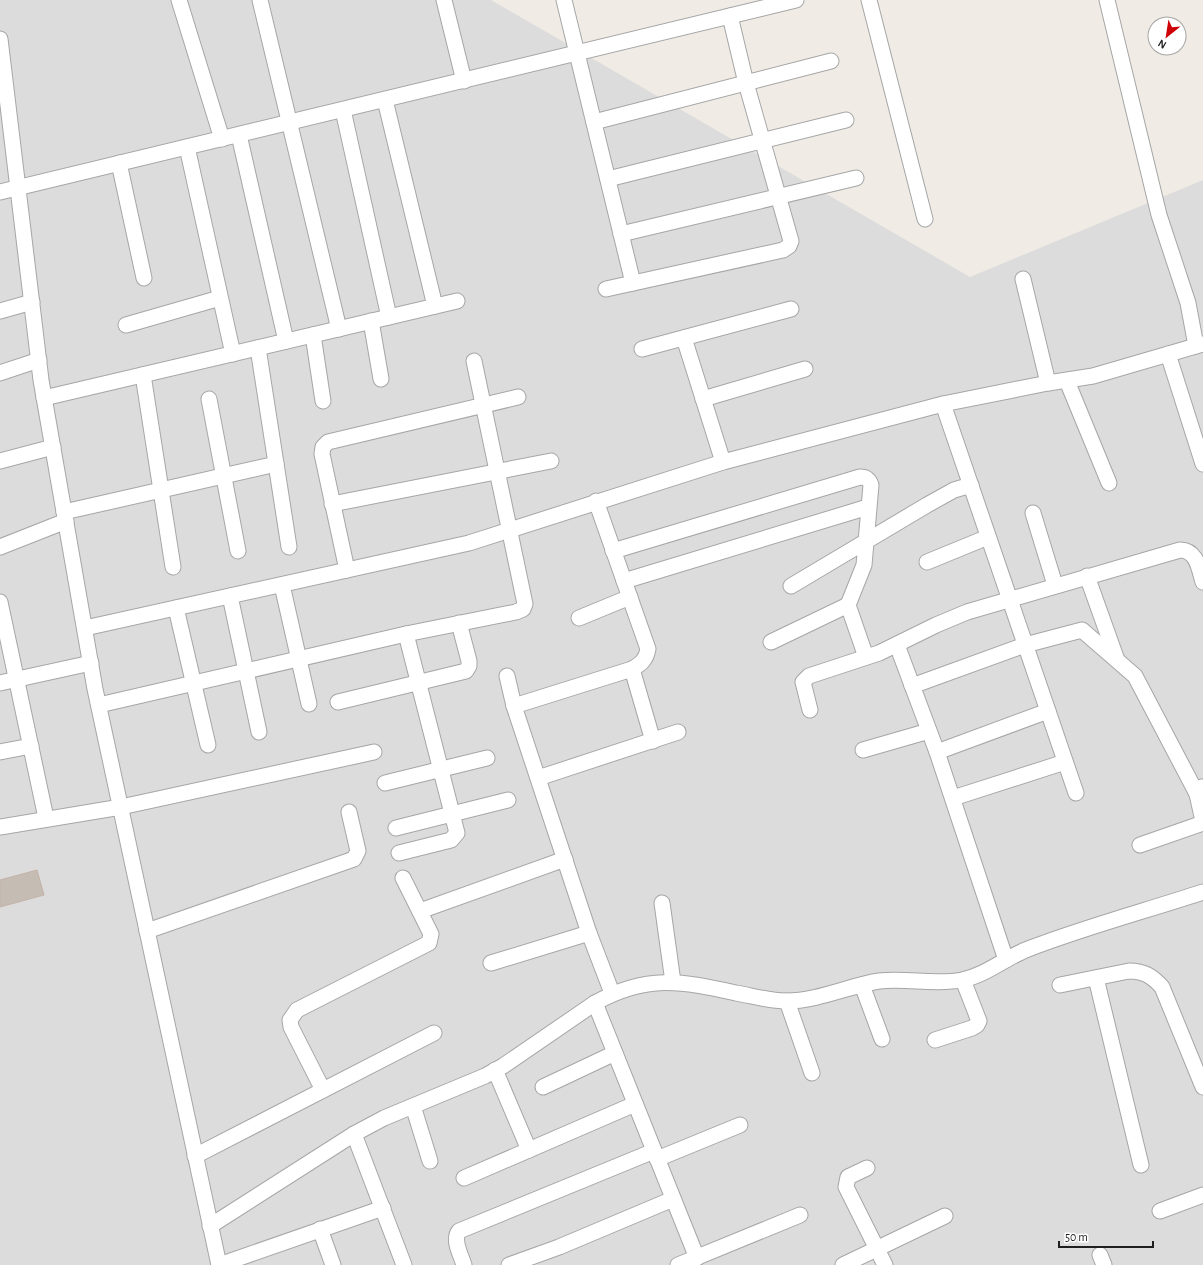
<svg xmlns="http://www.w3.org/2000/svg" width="1203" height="1265" viewBox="0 0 1203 1265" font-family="'Alegreya Sans',sans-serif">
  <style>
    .residential { fill: #dddcdc }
    .building { fill: #c5bcb4; stroke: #c3b2a7 }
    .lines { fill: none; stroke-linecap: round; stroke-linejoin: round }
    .street-casing { stroke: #a6a6a6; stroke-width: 17 }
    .street { stroke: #fff; stroke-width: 15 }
  </style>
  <rect width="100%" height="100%" fill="#f0ece5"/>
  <path class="residential" d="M0 0H491L970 277 1203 180V1265H0Z"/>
  <path class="building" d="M37 870 44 895 0 907V880Z"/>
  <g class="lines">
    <g class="street-casing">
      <g id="street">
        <path d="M179 0 222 139"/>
        <path d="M260 0 339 329"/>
        <path d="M444 0 464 81"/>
        <path d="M564 0 633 283"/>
        <path d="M869 0 925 219"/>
        <path d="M1107 0 1159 215 1188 303 1196 346"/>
        <path d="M0 39 41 380 95 689 219 1265"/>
        <path d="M385 100 435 306"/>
        <path d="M343 110 389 317"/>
        <path d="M594 122 831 61"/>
        <path d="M239 135 286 341"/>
        <path d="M187 147 233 354"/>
        <path d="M119 163 144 278"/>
        <path d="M608 179 846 120"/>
        <path d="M0 192 796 0"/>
        <path d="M621 234 856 178"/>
        <path d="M1023 279 1048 383"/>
        <path d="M606 289 783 250 789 246 791 241 746 83 730 16"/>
        <path d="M0 311 32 302"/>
        <path d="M371 321 381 379"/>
        <path d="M126 325 220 298"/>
        <path d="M313 335 323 401"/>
        <path d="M684 338 723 462"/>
        <path d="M258 348 289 547"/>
        <path d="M642 349 791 309"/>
        <path d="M1168 354 1203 464"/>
        <path d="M0 373 39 360"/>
        <path d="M143 375 173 567"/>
        <path d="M1067 381 1109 483"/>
        <path d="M44 398 457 301"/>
        <path d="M209 399 238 551"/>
        <path d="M703 399 805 369"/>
        <path d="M943 404 1076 793"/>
        <path d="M0 461 53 447"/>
        <path d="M596 501 648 649C646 660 641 664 632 669L514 706 589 933 612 993"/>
        <path d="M332 504 551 461"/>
        <path d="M64 512 276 464"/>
        <path d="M1033 513 1055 585"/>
        <path d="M0 547 66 521"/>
        <path d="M613 551 860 477C866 477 869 479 871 485L864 565 848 605 866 657"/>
        <path d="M927 562 988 537"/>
        <path d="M347 570 322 454 323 447 328 442 518 397"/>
        <path d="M1087 576 1117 660"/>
        <path d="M624 581 868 507"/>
        <path d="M282 585 309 704"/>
        <path d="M791 586 927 505 954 490 971 485"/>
        <path d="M230 596 259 732"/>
        <path d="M0 602 46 818"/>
        <path d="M176 608 208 745"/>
        <path d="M579 618 630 597"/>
        <path d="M85 628 469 543 723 462 943 404 1048 383 1093 376 1203 344"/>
        <path d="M406 634 516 612 523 609 525 604 474 361"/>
        <path d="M771 642 848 605"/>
        <path d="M897 645 937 752 1006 960"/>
        <path d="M632 669 653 741"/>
        <path d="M507 676 514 706"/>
        <path d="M0 683 91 663"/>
        <path d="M912 686 1025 645 1082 630 1135 676 1197 794"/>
        <path d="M338 702 466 671 469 666V661L459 623"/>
        <path d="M99 705 406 634 457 833 451 840 399 853"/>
        <path d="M810 710 803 682 809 676 879 653 936 625 967 612 1180 550C1197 550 1199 569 1203 582"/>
        <path d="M863 750 929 731"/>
        <path d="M0 752 31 746"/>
        <path d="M937 752 1048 711"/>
        <path d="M538 778 678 732"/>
        <path d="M385 783 487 758"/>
        <path d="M1202 787 1197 794 1203 821"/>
        <path d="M953 798 1065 762"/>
        <path d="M0 827 121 807 374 752"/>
        <path d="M396 828 508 800"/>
        <path d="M1140 845 1203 823"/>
        <path d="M662 903 673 982"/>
        <path d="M420 911 565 859"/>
        <path d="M147 931 354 859 358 851 349 812"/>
        <path d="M491 963 589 933"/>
        <path d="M1096 978 1141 1165"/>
        <path d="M862 985 882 1039"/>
        <path d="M1060 985 1129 971C1144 971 1152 976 1162 987L1203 1087"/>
        <path d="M787 1001 812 1073"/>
        <path d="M595 1003 697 1258"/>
        <path d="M935 1040 972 1028 977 1025 979 1021 963 980"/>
        <path d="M495 1070 529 1150"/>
        <path d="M543 1087 615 1053"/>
        <path d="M323 1090 291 1027 290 1020 297 1010 429 943 431 934 403 878"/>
        <path d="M413 1106 430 1161"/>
        <path d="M354 1134 404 1265"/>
        <path d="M195 1156 434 1033"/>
        <path d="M657 1159 740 1125"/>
        <path d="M867 1168 848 1177 846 1187 885 1265"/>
        <path d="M464 1178 635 1104"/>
        <path d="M1160 1211 1203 1195"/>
        <path d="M210 1226 354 1134 384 1118 485 1076 503 1066 595 1003C647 974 681 981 736 993 753 996 769 1001 786 1001 818 1001 848 986 879 981 907 978 935 985 962 980 986 975 1005 958 1028 949 1085 927 1145 911 1203 892"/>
        <path d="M320 1229 333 1265"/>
        <path d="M1100 1255 1104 1265"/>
        <path d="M219 1265 383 1208"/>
        <path d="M464 1265C461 1255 452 1240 459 1231L654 1151"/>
        <path d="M509 1265 559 1247 673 1199"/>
        <path d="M678 1265 800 1215"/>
        <path d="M843 1265 945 1216"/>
      </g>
    </g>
    <use href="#street" class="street"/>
  </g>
  <g transform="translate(1167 36) rotate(210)"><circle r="19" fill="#ffffff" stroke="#a5a5a5"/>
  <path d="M0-3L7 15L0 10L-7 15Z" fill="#cf0007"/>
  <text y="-6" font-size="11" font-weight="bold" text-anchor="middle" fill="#1f1f1f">N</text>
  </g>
  <path d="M1059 1241v6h94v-6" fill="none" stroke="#1f1f1f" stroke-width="2"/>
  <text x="1065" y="1241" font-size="12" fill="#1f1f1f" stroke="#ffffff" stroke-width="3" paint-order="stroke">50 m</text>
</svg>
